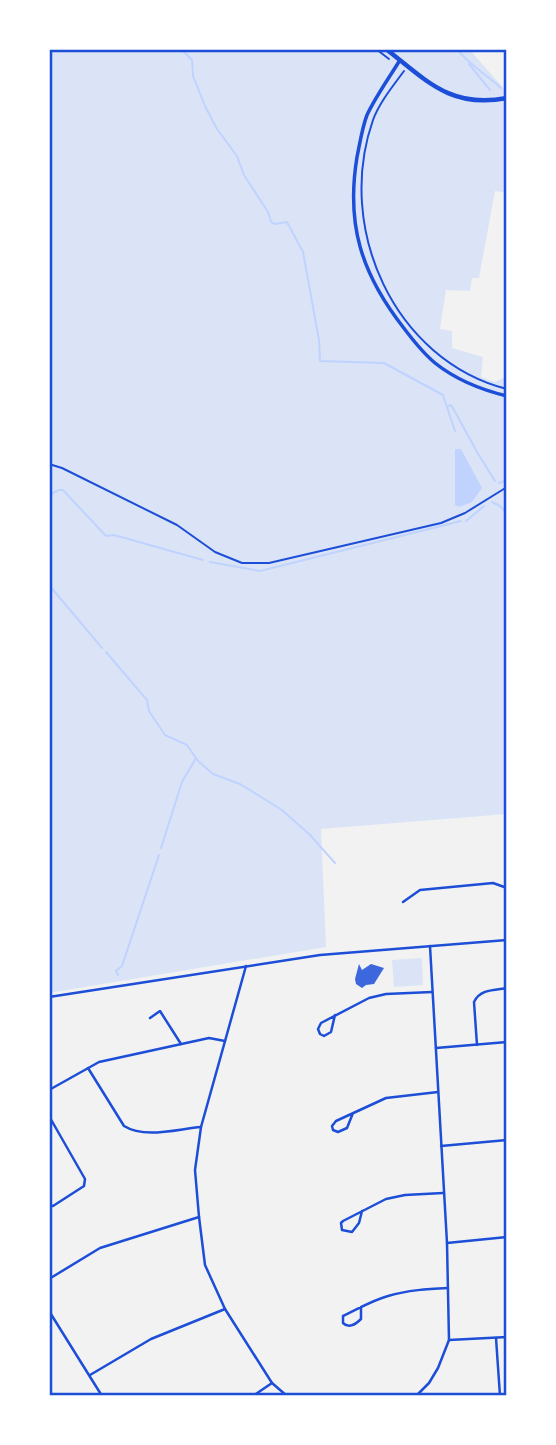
<svg xmlns="http://www.w3.org/2000/svg" width="556" height="1445" viewBox="0 0 556 1445" font-family="'Space Grotesk',sans-serif">
  <style>
    .green { fill: #dbe4f7 }
    .water { fill: #bfd3fe }
    .lines { fill: none; stroke-linecap: round; stroke-linejoin: round }
    .stream { stroke: #bfd3fe; stroke-width: 2 }
    .building { fill: #3d67dc }
    .path { stroke: #1d4ed8; stroke-width: 2 }
    .minor { stroke: #1d4ed8; stroke-width: 2.5 }
    .tertiary { stroke: #1d4ed8; stroke-width: 3.5 }
    .secondary { stroke: #1d4ed8; stroke-width: 4.5 }
    .neatline { fill: none; stroke: #1d4ed8; stroke-width: 2.5 }
  </style>
  <rect width="100%" height="100%" fill="#f2f2f2"/>
  <g class="green">
    <path d="M49 49H469L507 92V193L495 191 479 278H472L470 291 446 290 440 329 452 331V348L483 357 481 377 495 382 507 376V814L321 829 326 947 49 993Z"/>
    <path d="M422 958 423 985 394 987 392 960Z"/>
  </g>
  <path class="water" d="M455 449H461L482 488 472 502 459 507 455 505Z"/>
  <g class="lines">
    <g class="stream">
      <path d="M181 49 192 60 193 76 205 106 217 129 237 156 244 175 268 212 271 222 275 224 287 222 303 252 319 340 320 361 384 363 443 395 455 431"/>
      <path d="M457 49C469 65 486 74 501 88"/>
      <path d="M469 64 490 90"/>
      <path d="M449 406 451 405 454 410 477 452 495 481"/>
      <path d="M499 483 507 480"/>
      <path d="M49 495 59 490H63L106 536 114 535 203 560"/>
      <path d="M492 502 500 506 507 514"/>
      <path d="M466 521 484 506"/>
      <path d="M210 562 260 571 461 521"/>
      <path d="M49 585 102 648"/>
      <path d="M106 652 147 700 149 711 165 735 187 745 198 761 213 774 240 784 282 810 310 835 335 863"/>
      <path d="M161 848 182 782 196 758"/>
      <path d="M118 975 116 971 122 966 159 855"/>
    </g>
  </g>
  <path class="building" d="M359 964 362 970 371 964 384 968 374 984 366 985 362 988 356 984 355 979Z"/>
  <g class="lines">
    <g class="path">
      <path d="M376 49 389 59"/>
      <path d="M404 71C393 86 379 103 373 120 335 228 394 360 507 389"/>
      <path d="M49 464 62 468 177 525 215 552 242 563H269L441 523 465 513 507 487"/>
    </g>
    <g class="minor">
      <path d="M403 902 420 890 493 883 507 888"/>
      <path d="M246 966 201 1127 195 1170 199 1217 205 1265 225 1309 272 1383 287 1396"/>
      <path d="M49 997 320 955 507 940"/>
      <path d="M335 1015 331 1032 324 1036 320 1034 318 1029 321 1023 369 998 386 994 432 992"/>
      <path d="M150 1018 160 1011 181 1044"/>
      <path d="M477 1045 474 1002C480 989 495 990 507 988"/>
      <path d="M436 1048 507 1042"/>
      <path d="M88 1068 124 1126C145 1139 177 1129 201 1127"/>
      <path d="M49 1090 99 1062 209 1038 225 1041"/>
      <path d="M353 1113 347 1128 338 1132 333 1130 332 1126 336 1121 386 1098 438 1092"/>
      <path d="M49 1116 85 1179 84 1186 53 1206 49 1205"/>
      <path d="M441 1146 507 1140"/>
      <path d="M362 1211 359 1223 352 1232 342 1230 341 1223 343 1221 386 1199 405 1195 443 1193"/>
      <path d="M447 1243 507 1237"/>
      <path d="M49 1279 100 1248 199 1217"/>
      <path d="M361 1307V1319C356 1324 349 1329 343 1323V1316C358 1309 373 1300 388 1296 408 1290 428 1289 448 1288"/>
      <path d="M49 1311 102 1396"/>
      <path d="M496 1338 500 1396"/>
      <path d="M449 1340 507 1337"/>
      <path d="M90 1375 151 1339 225 1309"/>
      <path d="M253 1396 272 1383"/>
      <path d="M416 1396 429 1383 438 1368 449 1340 447 1243 430 946"/>
    </g>
    <path class="tertiary" d="M400 60C389 78 376 96 367 115 362 128 360 143 357 157 346 224 361 273 403 327 412 339 423 353 435 363 455 379 482 390 507 396"/>
    <path class="secondary" d="M386 49C427 81 451 109 507 98"/>
  </g>
  <rect width="556" height="1445" fill="none" stroke="#ffffff" stroke-width="102"/>
  <rect x="51" y="51" width="454" height="1343" class="neatline"/>
</svg>
